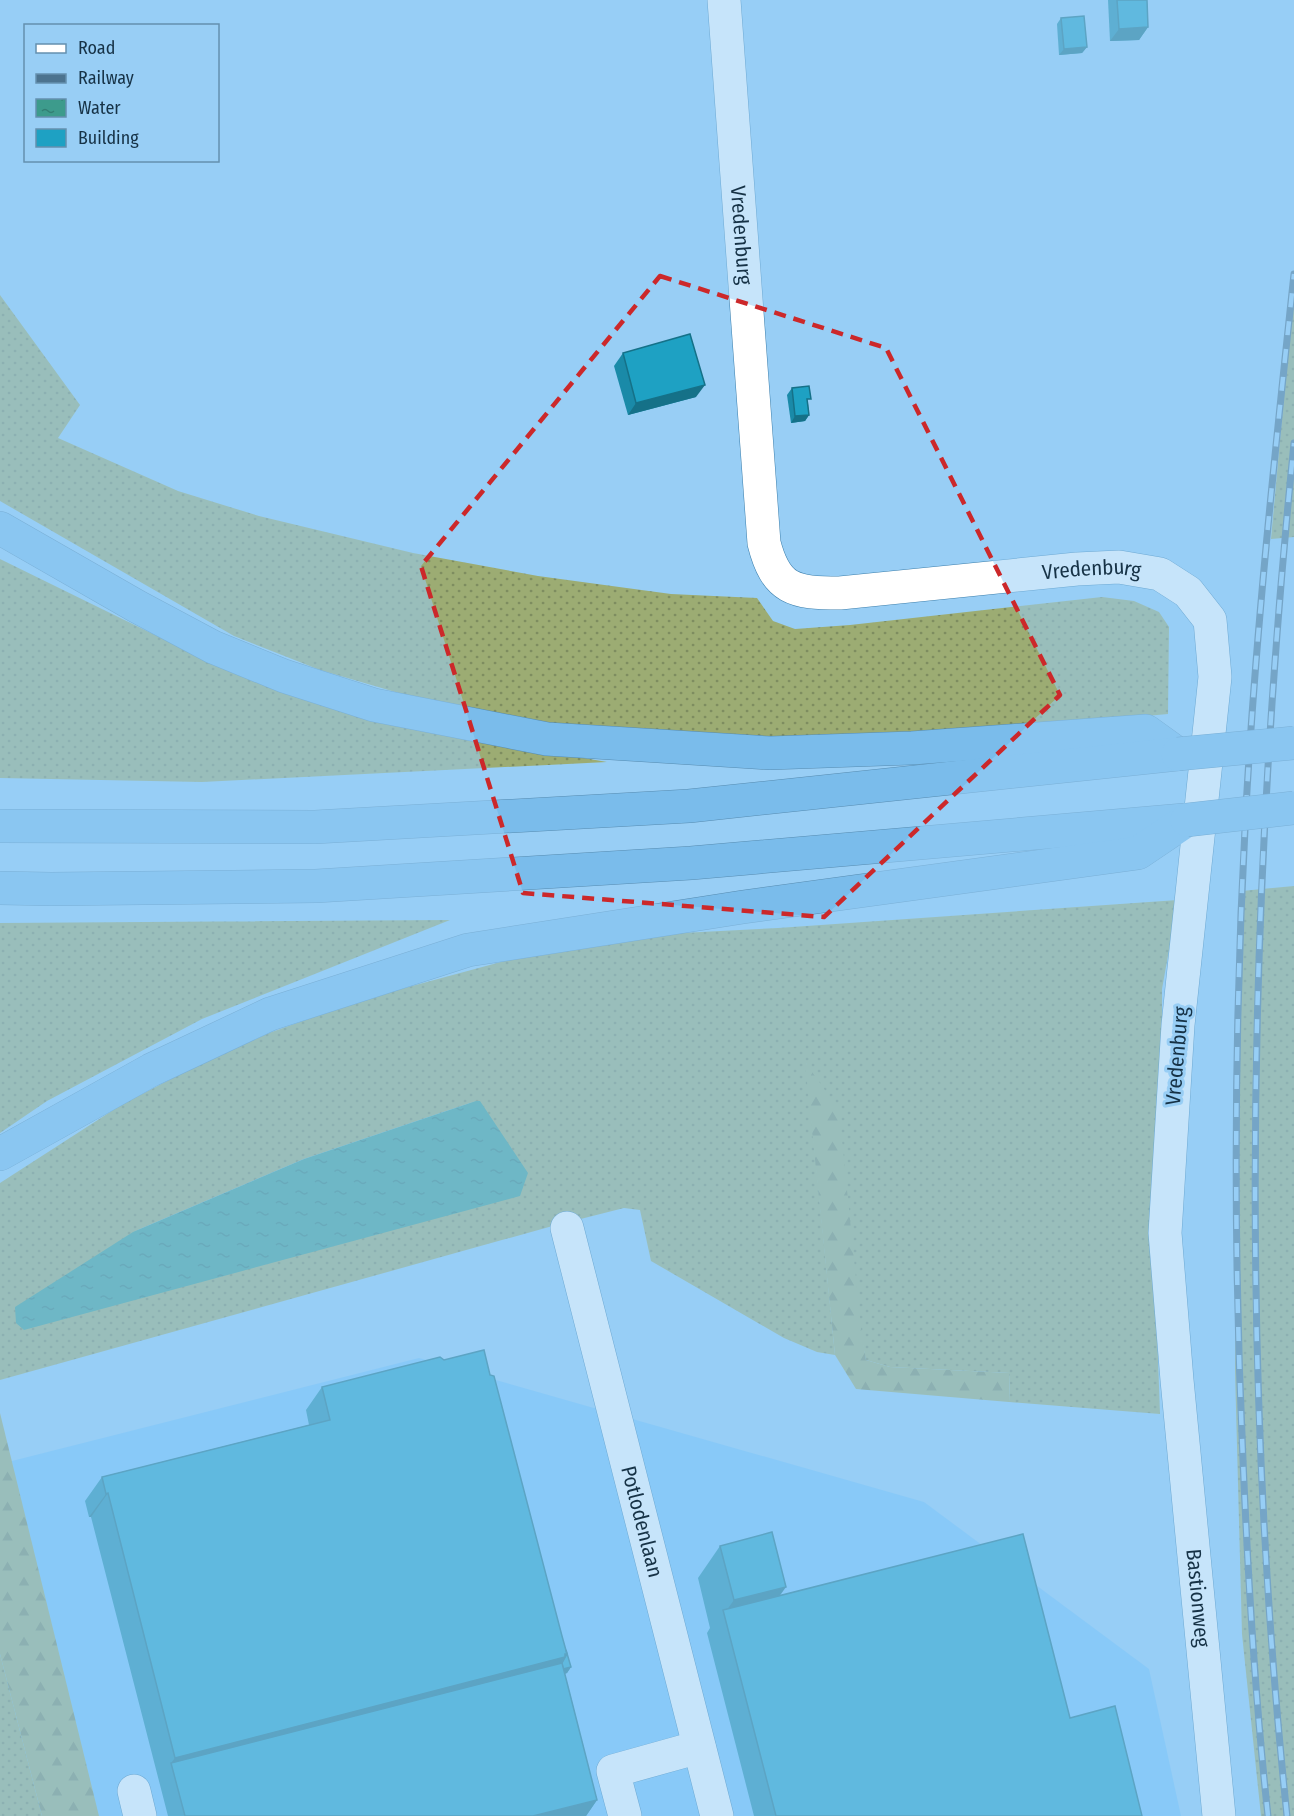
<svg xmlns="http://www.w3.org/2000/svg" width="1294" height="1816" viewBox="0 0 1294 1816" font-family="'Fira Sans Condensed',sans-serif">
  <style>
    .built { fill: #77c4fa }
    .grass { fill: url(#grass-dots); fill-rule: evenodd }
    .forest { fill: url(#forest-firs) }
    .water { fill: url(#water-ripples) }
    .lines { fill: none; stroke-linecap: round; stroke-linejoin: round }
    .minor-casing { stroke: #3a7eac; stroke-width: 34 }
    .highway-casing { stroke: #578cb1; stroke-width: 34 }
    .minor { stroke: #fff; stroke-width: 33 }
    .highway { stroke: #7abceb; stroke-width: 33 }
    .rail-casing { stroke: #4c738f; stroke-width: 7 }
    .rail { stroke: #98cef5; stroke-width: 4.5; stroke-dasharray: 14; stroke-linecap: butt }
    .highway-bridge-casing { stroke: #578cb1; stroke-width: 34; stroke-linecap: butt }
    .highway-bridge { stroke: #7abceb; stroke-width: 33 }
    .wall { fill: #1a8aa8 }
    .shaded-wall { fill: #157188 }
    .building { fill: #1ea1c3; stroke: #157188; stroke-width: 1.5 }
    .marked { fill: none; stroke: #cc282a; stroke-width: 4.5; stroke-dasharray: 12 8; stroke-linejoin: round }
    .labels { text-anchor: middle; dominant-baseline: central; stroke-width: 6; stroke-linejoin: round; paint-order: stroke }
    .street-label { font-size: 21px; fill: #163246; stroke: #98cef5 }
  </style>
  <defs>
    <pattern id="grass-dots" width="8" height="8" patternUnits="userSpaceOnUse" patternTransform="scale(1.5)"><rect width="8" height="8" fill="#9cac73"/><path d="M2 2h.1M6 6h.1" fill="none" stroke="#7e8d60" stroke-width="1.8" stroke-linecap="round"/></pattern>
    <pattern id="forest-firs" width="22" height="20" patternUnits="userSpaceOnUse" patternTransform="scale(1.5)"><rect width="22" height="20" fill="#9cac73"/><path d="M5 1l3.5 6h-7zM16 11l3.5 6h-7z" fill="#7e8d60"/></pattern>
    <pattern id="water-ripples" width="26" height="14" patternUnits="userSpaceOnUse" patternTransform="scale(1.5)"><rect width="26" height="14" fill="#3d9b8c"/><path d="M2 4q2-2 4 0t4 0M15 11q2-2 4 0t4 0" fill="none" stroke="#327f74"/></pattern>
  </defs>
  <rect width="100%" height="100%" fill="#98cef5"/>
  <path class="built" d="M419 1358 924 1502 1149 1669 1181 1816H0V1464Z"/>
  <g class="grass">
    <path d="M1294 286V537L1271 539Z"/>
    <path d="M0 295 80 405 58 438 178 491 259 516 413 553 538 576 671 594 757 598 773 621 795 629 850 625 1102 597 1134 601 1159 612 1169 627 1168 714 893 739 655 742 450 708 320 670 234 636 0 501Z"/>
    <path d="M0 559 155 635 244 676 406 727 607 762 202 782 0 778Z"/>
    <path d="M1294 886V1816H1261L1242 1634 1235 1371 1239 1026 1242 891Z"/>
    <path d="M1178 900 1162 989V1049L1154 1248 1160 1414 1009 1402 1010 1373 890 1367 866 1360 806 1063 835 1355 817 1352 784 1338 651 1261 640 1210 624 1208 549 1227 0 1380V1183L121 1105 196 1066 269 1033 364 999 519 957 624 936 778 928ZM476 1101 133 1232 304 1159Z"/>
    <path d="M450 920 202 1019 47 1101 0 1133V923Z"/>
    <path d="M0 1654 42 1816H0Z"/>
  </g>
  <g class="forest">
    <path d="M805 1062 839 1110 861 1329 866 1360 890 1367 1010 1373 1009 1402 856 1389 835 1355Z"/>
    <path d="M0 1413 99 1816H42L0 1654Z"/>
  </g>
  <path class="water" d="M476 1101H480L528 1173 520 1196 24 1330 16 1323 15 1307 133 1232 304 1159Z"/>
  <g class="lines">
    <g class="minor-casing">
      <g id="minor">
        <path id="s1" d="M724 0 764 543C776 590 794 593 840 593L1077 569 1119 567 1160 574 1188 592 1210 620 1215 677 1178 1025 1165 1233 1177 1380 1219 1816"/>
        <path id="s2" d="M567 1228 717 1816"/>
        <path d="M134 1791 140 1816"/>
        <path d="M625 1816 613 1771 699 1747"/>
      </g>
    </g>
    <g class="highway-casing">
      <g id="highway">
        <path d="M0 528 138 607 213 647 284 676 374 705 547 739 770 753 912 748 1146 731 1178 754"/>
        <path d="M0 826 315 827 689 806 1178 754"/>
        <path d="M0 888 51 889 316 886 691 863 1184 820"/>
        <path d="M0 1154 151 1070 270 1014 468 950 743 907 1138 853 1187 820"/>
      </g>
    </g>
    <use href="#minor" class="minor"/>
    <use href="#highway" class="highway"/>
    <g class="rail-casing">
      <g id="rail">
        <path d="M1268 1816C1255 1698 1248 1579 1243 1460 1233 1243 1234 1025 1246 808 1256 629 1275 452 1294 274"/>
        <path d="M1287 1816C1239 1358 1248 900 1294 443"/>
      </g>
    </g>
    <use href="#rail" class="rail"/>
    <g class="highway-bridge-casing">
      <g id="highway-bridge">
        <path d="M1178 754 1294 743"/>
        <path d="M1187 820 1294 808"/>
      </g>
    </g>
    <use href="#highway-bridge" class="highway-bridge"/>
  </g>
  <g class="wall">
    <path d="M1108 0H1147L1148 27 1139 40 1110 41Z"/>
    <path d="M1061 18 1087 47 1082 53 1059 55 1057 24Z"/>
    <path d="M623 353 696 397 628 415 614 366Z"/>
    <path d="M792 388 808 403 809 415 805 421 791 423 787 395Z"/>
    <path d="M322 1387 566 1650 571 1667 567 1673 565 1674 597 1800 586 1816H168L91 1517H89L85 1501 102 1477 309 1425 306 1410Z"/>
    <path d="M720 1546 780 1596 1070 1718 1142 1816H754L707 1633 710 1628 698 1578Z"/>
  </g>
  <g class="shaded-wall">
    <path d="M1148 27 1139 40 1110 41 1119 29Z"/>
    <path d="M1087 47 1082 53 1059 55 1064 49Z"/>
    <path d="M705 385 696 397 628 415 636 403Z"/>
    <path d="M809 415 805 421 791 423 795 416Z"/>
    <path d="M108 1493 91 1517H89L106 1494Z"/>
    <path d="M786 1587 763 1619 724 1614 734 1600Z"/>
    <path d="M567 1654 549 1681 171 1763 175 1758Z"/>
    <path d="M571 1667 567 1673 554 1676 558 1670Z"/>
    <path d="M597 1800 586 1816H533Z"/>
  </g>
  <g class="building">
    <path d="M1117 0H1147L1148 27 1119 29Z"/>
    <path d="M1084 16 1087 47 1064 49 1061 18Z"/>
    <path d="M690 334 705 385 636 403 623 353Z"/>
    <path d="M809 386 811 399H807L809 415 795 416 792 388Z"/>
    <path d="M484 1350 490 1375 494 1376 562 1636 567 1654H565V1657L175 1758 108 1493 106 1494 102 1477 330 1420 322 1387 440 1357 444 1360Z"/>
    <path d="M772 1532 786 1587 734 1600 720 1546Z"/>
    <path d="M1023 1534 1070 1718 1115 1706 1142 1816H776L723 1610Z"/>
    <path d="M566 1650 571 1667 563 1669 562 1663 567 1654Z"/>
    <path d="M562 1663 597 1800 533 1816H185L171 1763Z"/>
  </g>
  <path d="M0 0H1294V1816H0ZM660 276 886 348 1060 695 824 917 523 893 421 566Z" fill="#98cef5" fill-opacity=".55" fill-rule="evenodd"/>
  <path class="marked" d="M660 276 886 348 1060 695 824 917 523 893 421 566Z"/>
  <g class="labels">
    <g class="street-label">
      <text stroke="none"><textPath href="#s1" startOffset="236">Vredenburg</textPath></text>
      <text stroke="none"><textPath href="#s1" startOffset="900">Vredenburg</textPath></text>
      <text transform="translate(1177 1056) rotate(-85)">Vredenburg</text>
      <text stroke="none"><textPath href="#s2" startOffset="303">Potlodenlaan</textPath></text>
      <text stroke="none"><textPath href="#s1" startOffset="2020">Bastionweg</textPath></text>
    </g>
  </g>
  <rect x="24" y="24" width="195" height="138" fill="#98cef5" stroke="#6490af" stroke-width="1.5"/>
  <rect x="36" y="44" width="30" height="9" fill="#ffffff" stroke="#6490af" stroke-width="1.5"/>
  <text x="78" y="54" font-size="18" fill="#163246">Road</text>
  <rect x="36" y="74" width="30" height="9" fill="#4c738f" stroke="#6490af" stroke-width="1.5"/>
  <text x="78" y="84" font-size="18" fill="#163246">Railway</text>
  <rect x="36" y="99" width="30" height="18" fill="url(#water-ripples)" stroke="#6490af" stroke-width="1.5"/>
  <text x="78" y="114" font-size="18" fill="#163246">Water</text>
  <rect x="36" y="129" width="30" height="18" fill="#1ea1c3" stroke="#6490af" stroke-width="1.5"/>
  <text x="78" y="144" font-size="18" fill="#163246">Building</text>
</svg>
